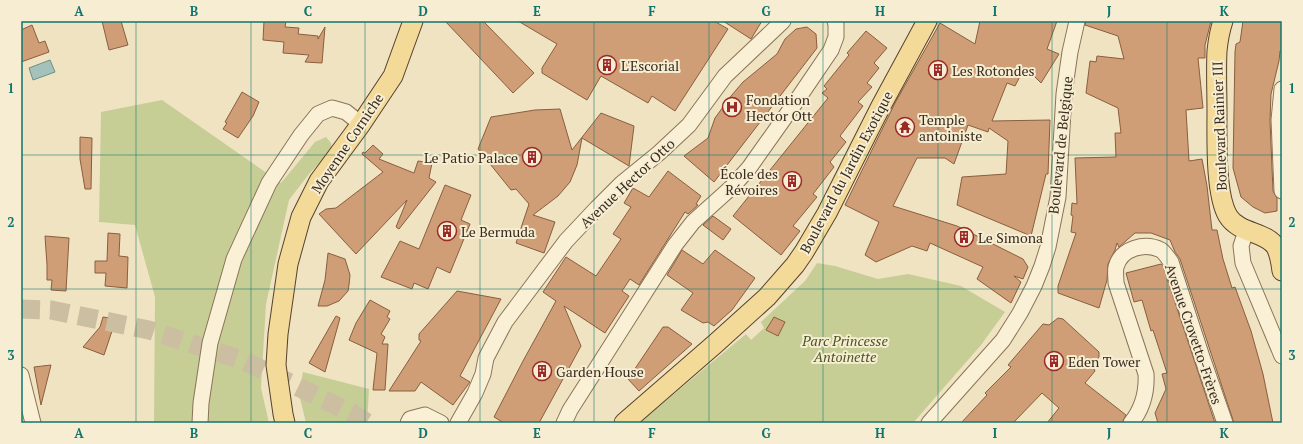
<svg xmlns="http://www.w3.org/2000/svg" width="1303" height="444" viewBox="0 0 1303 444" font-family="'PT Serif',serif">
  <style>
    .green { fill: #c6ce96 }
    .water { fill: #a5c2ba; stroke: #6b9088 }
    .building { fill: #cf9e77; stroke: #8a5e3e }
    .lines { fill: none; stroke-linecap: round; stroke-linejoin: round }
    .major-tunnel { stroke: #cbbea1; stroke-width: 19; stroke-dasharray: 19 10; stroke-linecap: butt }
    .minor-casing { stroke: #8a7459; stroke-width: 17 }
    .major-casing { stroke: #57422d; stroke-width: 21 }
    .minor { stroke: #faf0d6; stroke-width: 15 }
    .major { stroke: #f4da99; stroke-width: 19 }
    .grid { fill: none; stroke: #0f766e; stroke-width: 1; stroke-opacity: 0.55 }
    .labels { text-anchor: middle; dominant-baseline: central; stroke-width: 4; stroke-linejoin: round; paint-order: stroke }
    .poi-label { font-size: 14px; fill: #392b1d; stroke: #f6edd2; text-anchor: start }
    .street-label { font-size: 14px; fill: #392b1d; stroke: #f6edd2 }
    .park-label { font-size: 14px; font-style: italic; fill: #485623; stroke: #f6edd2 }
    .neatline { fill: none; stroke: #0f766e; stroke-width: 1.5 }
    .grid-label { font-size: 13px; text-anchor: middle; font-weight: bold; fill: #0f766e }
  </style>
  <rect width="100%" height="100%" fill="#efe3c2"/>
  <g class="green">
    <path d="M162 100 281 183 315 142 326 137 331 143 332 149 309 174 289 200 266 304 261 388 269 423H154L155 297 135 225 99 222 101 112Z"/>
    <path d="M817 263 835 266 878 279 908 274 961 286 1005 312 981 345 913 423H639L746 334 751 340 764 328 761 322 805 281Z"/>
    <path d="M303 372 369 389 367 423H306L299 394Z"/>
  </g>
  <path class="water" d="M50 60 55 72 33 80 29 68Z"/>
  <g class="building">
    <path d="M102 21H121L128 45 109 50Z"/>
    <path d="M264 21H286L285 27 299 28 298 34 318 36V39L325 27 322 63 305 62 309 55 283 53 284 42 263 40Z"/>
    <path d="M445 21H483L534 73 513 93Z"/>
    <path d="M518 21H714L728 29 675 111 652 96 648 103 601 76 587 100 542 73V68L557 44Z"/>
    <path d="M723 21H762L751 39Z"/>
    <path d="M980 21H1057L1047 49 1059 54 1041 83 1025 67 1015 86 1007 83 992 121 1050 120 1048 174H1046L1031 236 957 205 962 177 1006 174 1008 141 989 128 988 132 968 125 954 164 945 158H917L893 206 957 226 1023 259 1028 267 1023 279 1014 276 1021 282 1011 303 977 279 983 267 930 243 927 251 912 246 876 262 865 255 879 222 845 205 895 103 940 23 975 44Z"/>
    <path d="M1086 21H1211L1205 45V58H1198L1203 108 1186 110 1189 161 1202 159 1207 186 1212 230H1217L1223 259 1232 288 1235 287 1251 331 1263 374 1273 423H1234L1180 259 1175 252 1170 240 1151 233H1135L1119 247 1117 243 1115 250 1108 264 1107 280 1099 308 1058 293V286L1076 233 1071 232 1073 216 1071 215 1072 203 1077 204 1075 158 1116 157 1115 133H1121L1118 108 1086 93 1090 61 1096 62 1097 56 1124 59 1118 36 1085 25Z"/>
    <path d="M1243 21H1282V52L1280 51 1279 61 1271 94 1270 121 1273 191 1277 198V211L1265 213 1253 207 1241 197 1233 168 1235 52 1236 44 1240 42Z"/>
    <path d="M32 25 39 43 45 41 49 52 21 62V30Z"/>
    <path d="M807 27 816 34 817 48 714 182 684 156 708 138 715 118 731 96 743 82 777 54 785 39 796 29Z"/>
    <path d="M866 31 887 48 874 63 879 68 867 83 872 87 858 102 863 106 840 136 846 142 830 162 834 167 813 194 817 197 793 226 800 231 781 255 733 216 828 98 822 93 827 89 824 86 849 55 847 53Z"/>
    <path d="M242 92 259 102 253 116 238 138 223 129 227 123 225 122Z"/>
    <path d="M560 109 572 150 601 113 634 126 629 166 582 138 577 165 570 182 558 196 533 215 555 222 544 253 516 243 529 204 516 189 511 190 478 149 491 117 535 110Z"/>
    <path d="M80 137 92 138 91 189H85L80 159Z"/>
    <path d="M373 145 383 154 379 159 414 173 418 161 432 163 429 178 436 182 399 229 396 227 407 200 356 254 319 214 326 209 336 208 383 172 362 154 363 152 365 153Z"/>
    <path d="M668 171 701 196 696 204 698 205 688 214 685 212 639 285 630 279 622 291 629 296 605 333 564 306 581 346 539 423H504L494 417 523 361 556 301 543 292 566 257 596 276 621 239 613 234 631 207 624 203 633 188 649 197Z"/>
    <path d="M445 185 471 195 461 220 470 224 450 273 437 267 428 289 414 283 412 289 381 277 400 241 419 249Z"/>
    <path d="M713 216 731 229 723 240 703 225Z"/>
    <path d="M108 233 120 234 119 256 128 257 127 288 105 286 106 273H95V261H107Z"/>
    <path d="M45 236 69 238 66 291 51 290 52 280H47V265Z"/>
    <path d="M682 250 703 264 715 250 755 278 732 310 714 326 708 322 703 323 681 310 693 293 667 275Z"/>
    <path d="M328 253 345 259 350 275 349 285 348 291 339 301 327 306H318L325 280Z"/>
    <path d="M1161 264 1163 266 1215 423H1158L1155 413 1166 389 1162 374 1167 373 1153 330 1151 331 1142 300 1134 302 1126 273Z"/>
    <path d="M457 291 501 299 460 376 470 382 453 405 421 382 415 391H389L421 341 419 340V334Z"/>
    <path d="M370 300 390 311 387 317 390 319 381 334 385 337 382 344H388L385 390H373L377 353 349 340 356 323Z"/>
    <path d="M336 316 340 318 325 372 309 363Z"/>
    <path d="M103 317 116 319 104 355 83 347 100 327Z"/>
    <path d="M774 317 785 322 778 336 766 330Z"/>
    <path d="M1058 318 1063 319 1099 352V357L1092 365 1095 371 1085 383 1126 415 1122 423H1047L1059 408 1042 393 1013 423H961L987 395 985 393 1011 367 1008 365 1043 324 1049 325Z"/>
    <path d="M663 327H668L692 344 639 391 628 379Z"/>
    <path d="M51 365 41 405 34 367Z"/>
  </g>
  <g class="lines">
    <path class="major-tunnel" d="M21 309 51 310 149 330 242 360 352 413 367 423"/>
    <g class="minor-casing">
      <g id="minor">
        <path d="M1282 89 1279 120 1282 191"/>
        <path d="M1246 231 1241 246 1243 263 1282 356"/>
        <path d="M21 375 33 423"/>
        <path d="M200 423 201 403 210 343 234 259 269 183 301 135 318 114 332 108 346 112 361 124"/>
        <path d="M408 423 410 419 425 415 441 423"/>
        <path d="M458 423 475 393 483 374 486 358 505 322 566 241 597 208 622 183 659 153 689 125 725 76 783 21"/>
        <path d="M564 423 570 410 600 363 675 245 693 222 733 186 749 168 795 103 831 50 836 37V24L835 21"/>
        <path d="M929 423 1003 340 1020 313 1034 286 1042 266 1048 247 1058 197 1064 94 1070 52 1077 21"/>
        <path d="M1131 423C1143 408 1147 392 1146 374L1116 283C1116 278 1115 272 1116 267 1121 248 1145 242 1161 250 1165 253 1168 258 1171 262L1202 357 1225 423"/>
      </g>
    </g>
    <g class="major-casing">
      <g id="major">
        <path d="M1223 21C1220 30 1218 41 1217 51 1216 71 1217 91 1217 112 1217 138 1215 194 1228 216 1239 234 1266 231 1276 247 1280 255 1281 263 1282 271"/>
        <path d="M285 423 283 414 276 365 278 334 288 264 301 217 319 181 361 124 393 76 413 21"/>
        <path d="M624 423 715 344 767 297 795 265 804 252 827 213 881 106 927 21"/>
      </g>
    </g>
    <use href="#minor" class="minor"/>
    <use href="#major" class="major"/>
  </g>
  <path class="grid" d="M136 21V423M251 21V423M365 21V423M480 21V423M594 21V423M709 21V423M823 21V423M938 21V423M1052 21V423M1167 21V423M21 155H1282M21 289H1282"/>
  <defs>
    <g id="building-ring" transform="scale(1)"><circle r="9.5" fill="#f6edd2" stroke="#9b2927" stroke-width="1.5"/><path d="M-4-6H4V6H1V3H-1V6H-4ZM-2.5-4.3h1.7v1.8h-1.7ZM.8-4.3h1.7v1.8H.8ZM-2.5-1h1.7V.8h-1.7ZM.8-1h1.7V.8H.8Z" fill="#9b2927"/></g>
    <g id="hospital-ring" transform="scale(1)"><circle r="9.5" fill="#f6edd2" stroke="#9b2927" stroke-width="1.5"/><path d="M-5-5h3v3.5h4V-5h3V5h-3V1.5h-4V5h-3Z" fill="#9b2927"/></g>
    <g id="temple-ring" transform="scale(1)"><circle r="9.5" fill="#f6edd2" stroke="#9b2927" stroke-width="1.5"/><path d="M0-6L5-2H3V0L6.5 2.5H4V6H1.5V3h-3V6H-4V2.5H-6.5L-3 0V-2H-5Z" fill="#9b2927"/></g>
  </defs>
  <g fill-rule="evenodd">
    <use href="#building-ring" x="607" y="65"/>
    <use href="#building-ring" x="938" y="70"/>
    <use href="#hospital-ring" x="732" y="107"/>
    <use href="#temple-ring" x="905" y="127"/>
    <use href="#building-ring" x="532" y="157"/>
    <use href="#building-ring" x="792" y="181"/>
    <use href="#building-ring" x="447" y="231"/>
    <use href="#building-ring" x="964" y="237"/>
    <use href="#building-ring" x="1054" y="361"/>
    <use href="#building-ring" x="542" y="371"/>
  </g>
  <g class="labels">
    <g class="poi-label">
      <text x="621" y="65">L'Escorial</text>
      <text x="952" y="70">Les Rotondes</text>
      <text x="746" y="99">Fondation<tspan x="746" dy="16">Hector Ott</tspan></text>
      <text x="919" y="119">Temple<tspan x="919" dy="16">antoiniste</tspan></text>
      <text x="518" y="157" text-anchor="end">Le Patio Palace</text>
      <text x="778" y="173" text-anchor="end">École des<tspan x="778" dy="16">Révoires</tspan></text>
      <text x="461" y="231">Le Bermuda</text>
      <text x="978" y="237">Le Simona</text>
      <text x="1068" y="361">Eden Tower</text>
      <text x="556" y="371">Garden House</text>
    </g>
    <g class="street-label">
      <text transform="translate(1219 126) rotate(-92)">Boulevard Rainier III</text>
      <text transform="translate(347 143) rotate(-56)">Moyenne Corniche</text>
      <text transform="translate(1060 145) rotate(-84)">Boulevard de Belgique</text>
      <text transform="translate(846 172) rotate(-62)">Boulevard du Jardin Exotique</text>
      <text transform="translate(627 183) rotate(-43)">Avenue Hector Otto</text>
      <text transform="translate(1194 334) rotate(71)">Avenue Crovetto-Frères</text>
    </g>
    <g class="park-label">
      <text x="845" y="340">Parc Princesse<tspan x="845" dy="16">Antoinette</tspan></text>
    </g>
  </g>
  <rect width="1303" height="444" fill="none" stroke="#f6edd2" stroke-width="44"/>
  <rect x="22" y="22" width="1259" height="400" class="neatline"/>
  <g class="grid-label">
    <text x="79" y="16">A</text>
    <text x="194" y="16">B</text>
    <text x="308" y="16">C</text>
    <text x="423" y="16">D</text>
    <text x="537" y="16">E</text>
    <text x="652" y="16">F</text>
    <text x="766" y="16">G</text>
    <text x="880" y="16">H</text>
    <text x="995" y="16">I</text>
    <text x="1109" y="16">J</text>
    <text x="1224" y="16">K</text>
    <text x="11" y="93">1</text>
    <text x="1292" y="93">1</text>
    <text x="11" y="227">2</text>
    <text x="1292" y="227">2</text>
    <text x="11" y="360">3</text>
    <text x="1292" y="360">3</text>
    <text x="79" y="438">A</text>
    <text x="194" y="438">B</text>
    <text x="308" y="438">C</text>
    <text x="423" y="438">D</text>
    <text x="537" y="438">E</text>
    <text x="652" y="438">F</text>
    <text x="766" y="438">G</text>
    <text x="880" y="438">H</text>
    <text x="995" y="438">I</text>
    <text x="1109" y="438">J</text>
    <text x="1224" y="438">K</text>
  </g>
</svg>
